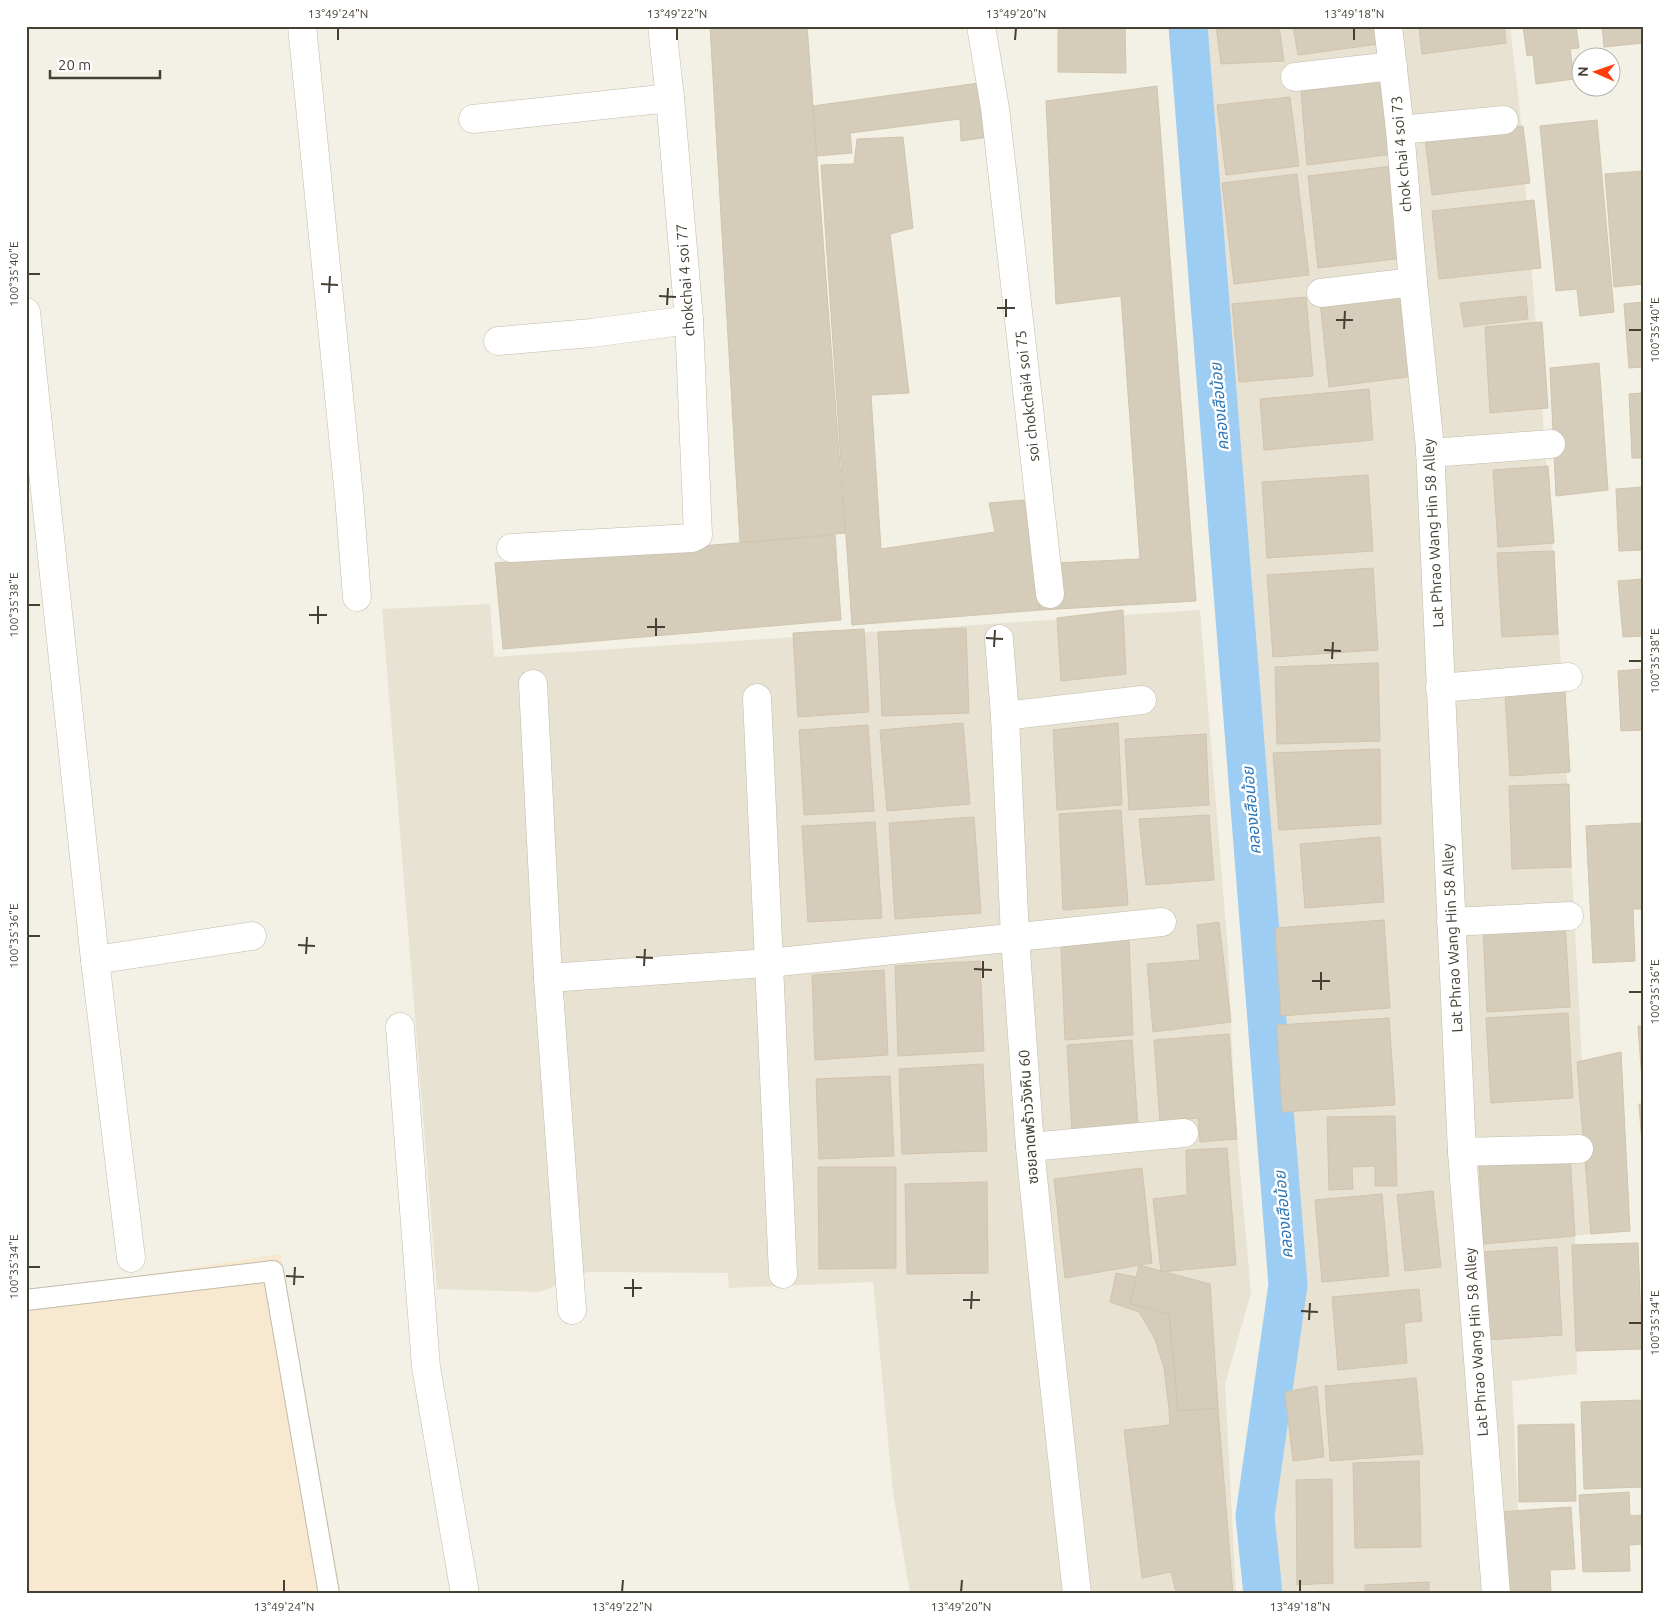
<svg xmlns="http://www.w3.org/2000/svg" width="1669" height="1620" viewBox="0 0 1669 1620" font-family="Ubuntu,'Noto Sans Thai',sans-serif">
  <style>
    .residential { fill: #e8e2d3 }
    .commercial { fill: #f7e8cf }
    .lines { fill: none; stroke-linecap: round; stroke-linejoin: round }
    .canal { stroke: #9ecdf4; stroke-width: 39 }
    .building { fill: #d6ccba; stroke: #d1c4ad }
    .service-casing { stroke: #c2bbaa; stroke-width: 22 }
    .minor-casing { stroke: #c2bbaa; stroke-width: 29 }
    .service { stroke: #fff; stroke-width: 20 }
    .minor { stroke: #fff; stroke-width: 28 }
    .ticks { fill: none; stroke: #464034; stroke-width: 2 }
    .labels { text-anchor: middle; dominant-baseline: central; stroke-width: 5; stroke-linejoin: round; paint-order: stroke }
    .street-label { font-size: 15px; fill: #464034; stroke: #fff }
    .water-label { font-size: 16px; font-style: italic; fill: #2875b7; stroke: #fff }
    .neatline { fill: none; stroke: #464034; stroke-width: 2 }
    .ticks-label { font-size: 12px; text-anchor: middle; fill: #464034 }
  </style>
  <rect width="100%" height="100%" fill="#f3f0e5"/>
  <g class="residential">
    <path d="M1203 26H1510L1520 112 1561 663 1591 1234 1575 1236 1577 1374 1512 1381 1522 1594H1273L1268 1514 1296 1290 1269 966 1209 144Z"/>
    <path d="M490 604 494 657 1200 610 1228 951 1235 1114 1251 1293 1225 1384 1236 1594H910L893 1492 873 1282 729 1288 728 1273 588 1272 540 1292 437 1289 382 609Z"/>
  </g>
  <path class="commercial" d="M280 1254 341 1594H26V1294Z"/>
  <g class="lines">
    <path class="canal" d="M1188 26 1288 1285 1255 1516 1263 1594"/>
  </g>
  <g class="building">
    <path d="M710 26H807L845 533 740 543Z"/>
    <path d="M1058 26H1125L1126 73 1058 72Z"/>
    <path d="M1216 26H1279L1284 61 1221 64Z"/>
    <path d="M1293 26H1377L1379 44 1298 55Z"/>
    <path d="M1419 26H1504L1506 43 1422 54Z"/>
    <path d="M1523 26H1576L1579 48 1570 49 1574 79 1536 84 1533 55 1527 56Z"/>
    <path d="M1602 26H1643V43L1604 47Z"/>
    <path d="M1385 78 1393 154 1307 165 1301 91Z"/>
    <path d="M979 83 989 137 961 141 960 119 850 133 852 153 817 156 813 106Z"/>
    <path d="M1157 86 1196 601 1040 610 1034 564 1140 559 1121 296 1056 304 1046 101Z"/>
    <path d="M1290 97 1299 166 1226 175 1217 105Z"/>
    <path d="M1597 120 1614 312 1580 316 1577 289 1556 291 1540 126Z"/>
    <path d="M1523 126 1530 183 1432 195 1425 138Z"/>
    <path d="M903 137 913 228 890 234 909 393 871 395 881 549 995 532 989 503 1024 500 1040 610 852 625 821 165 854 164 857 139Z"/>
    <path d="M1393 166 1404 258 1318 268 1308 176Z"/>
    <path d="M1643 171V284L1614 287 1605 174Z"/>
    <path d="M1297 174 1309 275 1234 284 1222 183Z"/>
    <path d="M1534 200 1541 268 1439 279 1432 211Z"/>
    <path d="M1405 292 1415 376 1329 387 1320 301Z"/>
    <path d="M1526 296 1528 319 1464 327 1460 303Z"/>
    <path d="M1306 297 1313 376 1239 382 1232 304Z"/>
    <path d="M1643 302V367L1629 368 1624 304Z"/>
    <path d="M1542 322 1548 408 1490 413 1485 327Z"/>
    <path d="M1599 363 1608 490 1556 496 1550 368Z"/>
    <path d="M1369 389 1373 440 1264 450 1260 399Z"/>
    <path d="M1643 393V458H1632L1629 394Z"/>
    <path d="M1548 466 1554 543 1498 547 1493 470Z"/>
    <path d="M1368 475 1373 551 1267 558 1262 482Z"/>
    <path d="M1643 487V550L1619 551 1616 489Z"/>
    <path d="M835 535 841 620 503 649 495 563Z"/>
    <path d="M1554 551 1558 634 1502 637 1497 553Z"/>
    <path d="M1373 568 1378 650 1273 657 1267 575Z"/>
    <path d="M1643 579V636L1623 637 1618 581Z"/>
    <path d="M1123 610 1126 674 1061 681 1057 618Z"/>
    <path d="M966 628 969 713 882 716 878 632Z"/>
    <path d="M864 629 869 712 798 717 793 633Z"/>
    <path d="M1378 663 1380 741 1277 744 1275 667Z"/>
    <path d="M1643 669V730L1621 731 1618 671Z"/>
    <path d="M1565 691 1570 772 1510 776 1505 694Z"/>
    <path d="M963 723 970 804 887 811 880 730Z"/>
    <path d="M1118 723 1122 805 1057 810 1053 730Z"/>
    <path d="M868 725 874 811 804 815 799 730Z"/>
    <path d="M1206 734 1209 805 1129 810 1125 739Z"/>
    <path d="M1380 749 1381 824 1279 830 1273 753Z"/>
    <path d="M1569 784 1571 867 1512 869 1509 786Z"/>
    <path d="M1121 810 1128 905 1063 910 1059 814Z"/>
    <path d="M1209 815 1214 880 1146 885 1139 819Z"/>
    <path d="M974 817 981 913 895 919 889 823Z"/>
    <path d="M875 822 882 918 808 922 802 826Z"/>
    <path d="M1643 823V909H1633L1635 961 1593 963 1586 826Z"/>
    <path d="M1380 837 1384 902 1305 908 1300 844Z"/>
    <path d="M1384 920 1390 1008 1281 1016 1275 928Z"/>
    <path d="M1219 922 1231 1022 1153 1032 1147 964 1200 960 1197 925Z"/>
    <path d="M1565 922 1570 1007 1487 1012 1483 927Z"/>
    <path d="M1129 939 1133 1035 1065 1040 1061 946Z"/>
    <path d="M980 961 984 1051 898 1056 895 966Z"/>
    <path d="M884 970 888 1055 815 1060 812 975Z"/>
    <path d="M1568 1013 1573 1098 1491 1103 1486 1018Z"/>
    <path d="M1389 1018 1395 1105 1282 1112 1277 1025Z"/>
    <path d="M1638 1026H1643V1095Z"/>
    <path d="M1229 1034 1237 1139 1200 1142 1198 1118 1160 1122 1154 1040Z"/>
    <path d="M1132 1040 1138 1127 1072 1132 1067 1045Z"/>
    <path d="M1621 1052 1630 1231 1591 1234 1577 1062Z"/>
    <path d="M983 1064 987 1151 902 1154 899 1069Z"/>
    <path d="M890 1076 894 1156 819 1159 816 1079Z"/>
    <path d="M1639 1104H1643V1157Z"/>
    <path d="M1395 1116 1397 1186H1375V1166L1352 1167 1353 1189 1329 1190 1327 1117Z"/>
    <path d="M1227 1148 1236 1265 1161 1272 1153 1199 1187 1195 1186 1150Z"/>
    <path d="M1570 1154 1575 1236 1483 1244 1479 1158Z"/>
    <path d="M818 1167H896V1268L819 1269Z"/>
    <path d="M1142 1168 1152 1263 1065 1278 1054 1179Z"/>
    <path d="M987 1182 988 1273 907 1274 905 1184Z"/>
    <path d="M1433 1191 1441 1267 1405 1271 1397 1195Z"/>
    <path d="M1382 1194 1389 1276 1322 1282 1315 1200Z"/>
    <path d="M1638 1243 1642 1349 1576 1351 1572 1245Z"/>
    <path d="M1557 1247 1562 1335 1486 1340 1481 1252Z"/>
    <path d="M1139 1265 1210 1284 1218 1408 1178 1411 1169 1314 1130 1304Z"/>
    <path d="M1116 1273 1136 1277 1130 1304 1169 1314 1178 1411 1218 1408 1233 1594H1162L1176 1592 1171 1572 1142 1578 1124 1430 1170 1425 1169 1409 1164 1368 1155 1339 1139 1312 1110 1302Z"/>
    <path d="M1419 1289 1422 1321 1404 1323 1407 1363 1338 1370 1332 1297Z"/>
    <path d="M1416 1378 1423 1454 1330 1461 1325 1386Z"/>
    <path d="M1317 1386 1324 1457 1293 1461 1285 1392Z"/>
    <path d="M1643 1400V1487L1584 1489 1581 1402Z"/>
    <path d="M1574 1424 1576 1501 1519 1502 1518 1425Z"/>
    <path d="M1419 1461 1421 1547 1355 1548 1353 1463Z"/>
    <path d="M1332 1479 1333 1583 1297 1585 1296 1480Z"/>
    <path d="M1629 1492 1630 1516 1643 1515V1544L1629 1545 1630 1571 1583 1572 1579 1495Z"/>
    <path d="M1571 1507 1575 1569 1550 1570 1551 1594H1506L1499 1512Z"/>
    <path d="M1429 1582V1594H1365V1585Z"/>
  </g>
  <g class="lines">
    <g class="service-casing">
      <path id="service" d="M26 1300 273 1271 329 1594"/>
    </g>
    <g class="minor-casing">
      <g id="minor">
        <path d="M302 26 349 496 357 597"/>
        <path d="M981 26 995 108 1050 594"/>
        <path d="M1388 26 1400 130 1413 282 1430 448 1462 1152 1496 1594"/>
        <path d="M1295 77 1393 66"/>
        <path d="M473 119 670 98"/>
        <path d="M1400 130 1504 120"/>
        <path d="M1321 293 1413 282"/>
        <path d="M26 312 95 960 131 1258"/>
        <path d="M498 341 592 333 689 320"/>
        <path d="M1430 453 1551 444"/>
        <path d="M511 548 692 538 698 535 689 320 670 98 662 26"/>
        <path d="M999 639 1005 716 1015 937 1030 1147 1050 1347 1077 1594"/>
        <path d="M533 684 548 978 572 1310"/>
        <path d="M1440 688 1568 677"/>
        <path d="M757 698 783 1274"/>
        <path d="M1005 716 1142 700"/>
        <path d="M1451 922 1569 916"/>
        <path d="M95 960 252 936"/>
        <path d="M548 978 769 963 1162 922"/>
        <path d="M400 1027 426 1367 465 1594"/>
        <path d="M1030 1147 1184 1133"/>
        <path d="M1462 1152 1579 1149"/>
      </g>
    </g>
    <use href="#service" class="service"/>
    <use href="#minor" class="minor"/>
  </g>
  <path class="ticks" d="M338 40V28M677 40V28M1015 40 1016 28M1354 40V28M28 274H40M321 284 338 285M329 293 330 276M659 296 676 297M667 305 668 288M997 308H1015M1006 317V299M1336 320H1353M1344 329 1345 311M1629 330H1642M28 605H40M309 615H327M318 624V606M647 627H665M656 636V618M986 638 1003 639M994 647 995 630M1324 650 1341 651M1332 659 1333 642M1629 661H1642M28 936H40M298 945 315 946M306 954 307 937M636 957 653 958M644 966 645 949M974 969 992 970M983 978V961M1312 981H1330M1321 990V972M1629 992H1642M28 1267H40M286 1276 304 1277M294 1285 295 1267M624 1288H642M633 1297V1279M963 1300H980M971 1309 972 1291M1301 1311 1318 1312M1309 1320 1310 1303M1629 1323H1642M284 1592V1580M622 1592 623 1580M961 1592 962 1580M1300 1592V1580"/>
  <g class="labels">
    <g class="street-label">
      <text transform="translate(1401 154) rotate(-95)">chok chai 4 soi 73</text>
      <text transform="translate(685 280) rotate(-94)">chokchai 4 soi 77</text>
      <text transform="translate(1027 396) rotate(-96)">soi chokchai4 soi 75</text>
      <text transform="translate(1433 533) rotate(-93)">Lat Phrao Wang Hin 58 Alley</text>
      <text transform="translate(1452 938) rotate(-93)">Lat Phrao Wang Hin 58 Alley</text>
      <text transform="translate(1028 1117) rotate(-94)">ซอยลาดพร้าววังหิน 60</text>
      <text transform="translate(1476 1342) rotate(-94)">Lat Phrao Wang Hin 58 Alley</text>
    </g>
    <g class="water-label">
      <text transform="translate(1219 407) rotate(-95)">คลองเสือน้อย</text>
      <text transform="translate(1251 811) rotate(-95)">คลองเสือน้อย</text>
      <text transform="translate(1283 1215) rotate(-95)">คลองเสือน้อย</text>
    </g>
  </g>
  <rect width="1669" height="1620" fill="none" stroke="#ffffff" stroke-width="55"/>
  <g transform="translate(1596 72) rotate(272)"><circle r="24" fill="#ffffff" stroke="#b5b3ae"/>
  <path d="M0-4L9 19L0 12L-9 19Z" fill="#ff3e10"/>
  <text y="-8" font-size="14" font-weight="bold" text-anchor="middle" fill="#464034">N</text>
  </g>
  <path d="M50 70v8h110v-8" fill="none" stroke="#464034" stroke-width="2.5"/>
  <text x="58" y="70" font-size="15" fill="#464034" stroke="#ffffff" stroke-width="4" paint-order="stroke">20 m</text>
  <rect x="28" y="28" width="1614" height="1564" class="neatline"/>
  <g class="ticks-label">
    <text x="338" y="18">13°49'24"N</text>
    <text x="677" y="18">13°49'22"N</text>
    <text x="1016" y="18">13°49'20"N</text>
    <text x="1354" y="18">13°49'18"N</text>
    <text transform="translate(14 274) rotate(-90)" y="4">100°35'40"E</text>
    <text transform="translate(1655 330) rotate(-90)" y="4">100°35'40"E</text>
    <text transform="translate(14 605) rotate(-90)" y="4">100°35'38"E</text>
    <text transform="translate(1655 661) rotate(-90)" y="4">100°35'38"E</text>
    <text transform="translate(14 936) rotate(-90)" y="4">100°35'36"E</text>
    <text transform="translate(1655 992) rotate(-90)" y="4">100°35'36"E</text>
    <text transform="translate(14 1267) rotate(-90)" y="4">100°35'34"E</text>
    <text transform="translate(1655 1323) rotate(-90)" y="4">100°35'34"E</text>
    <text x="284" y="1611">13°49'24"N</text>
    <text x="622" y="1611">13°49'22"N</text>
    <text x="961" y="1611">13°49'20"N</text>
    <text x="1300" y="1611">13°49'18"N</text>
  </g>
</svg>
